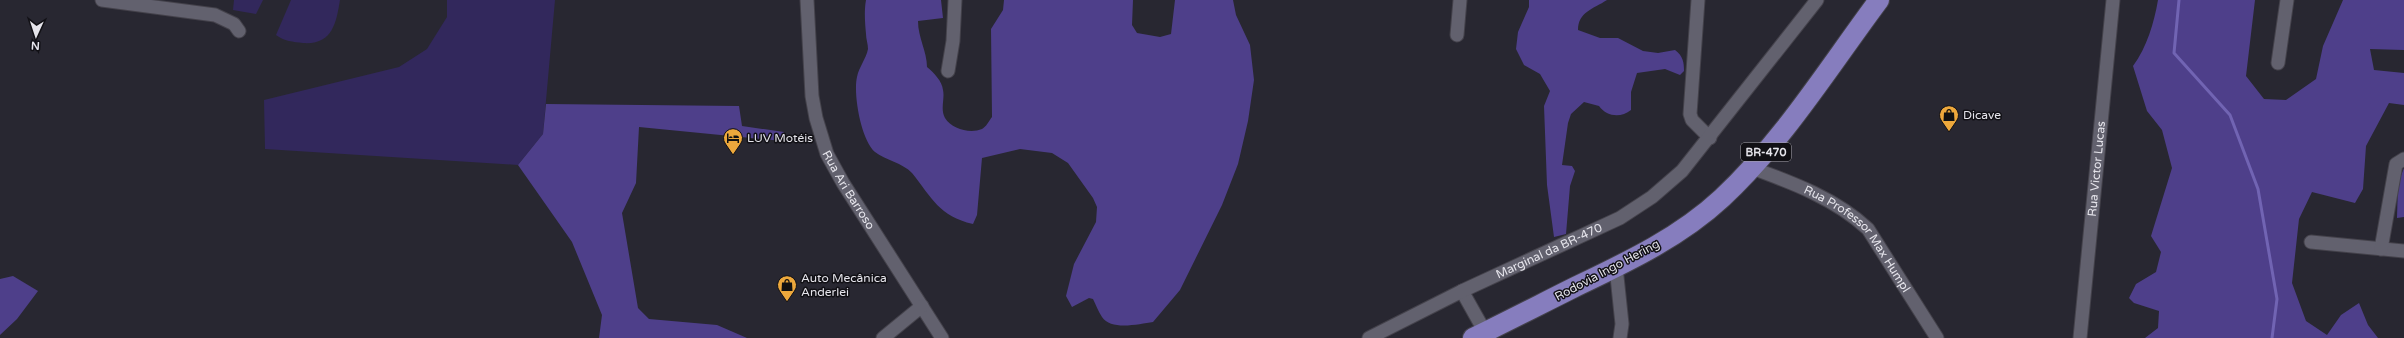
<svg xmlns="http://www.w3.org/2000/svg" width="2404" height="338" viewBox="0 0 2404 338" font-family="'Varela Round',sans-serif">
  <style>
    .green { fill: #32285c }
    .forest { fill: #4e3f8a }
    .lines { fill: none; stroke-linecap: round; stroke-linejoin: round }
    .stream { stroke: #7164b3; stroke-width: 3 }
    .minor-casing { stroke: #44424b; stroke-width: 15 }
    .highway-casing { stroke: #44424b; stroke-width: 22 }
    .minor { stroke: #62616e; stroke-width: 13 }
    .highway { stroke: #867dbe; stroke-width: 20 }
    .labels { text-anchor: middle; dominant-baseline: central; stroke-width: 3; stroke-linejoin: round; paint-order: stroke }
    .shield { fill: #111015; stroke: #a5a4ab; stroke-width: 1 }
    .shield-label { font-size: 11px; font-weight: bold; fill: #e5e4eb }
    .poi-label { font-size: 12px; fill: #e5e4eb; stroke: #111015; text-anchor: start }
    .street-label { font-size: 12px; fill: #e5e4eb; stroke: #111015 }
  </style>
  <rect width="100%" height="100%" fill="#282731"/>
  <g class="green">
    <path d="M234 0H263L256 14 233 10Z"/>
    <path d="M291 0H340C336 24 332 45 303 43 293 42 284 41 276 35Z"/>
    <path d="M447 0H555L543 134 518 165 265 149 264 100 399 67 427 49 447 17Z"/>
  </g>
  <g class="forest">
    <path d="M866 0H941L943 18 918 21C918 38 927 51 927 67 934 73 942 81 943 90 945 99 940 109 945 118 952 129 970 134 982 129 986 127 989 121 992 117L991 29 1003 10 1004 0H1133L1132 25 1137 33 1160 37 1171 34 1175 0H1233L1236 15 1250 45 1254 80 1248 121 1238 164 1222 205 1180 290 1153 322C1139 324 1111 331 1102 317 1098 311 1096 305 1093 299L1089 298 1072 307 1066 296 1074 264 1096 222 1097 207 1093 198 1068 163 1052 153 1020 149 982 158 977 215 973 224C939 216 932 198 912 173 903 163 885 160 875 152 861 140 853 94 857 77 859 67 866 59 868 49 868 44 866 39 866 34 865 23 864 11 866 0Z"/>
    <path d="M1529 0H1607C1593 9 1578 12 1578 30L1600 38H1618L1643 51 1658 53 1675 50C1683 56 1684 62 1684 71L1680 75 1665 69 1637 73 1631 92V110C1621 118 1607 117 1599 106L1584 102 1571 114 1568 123 1562 165 1572 166 1575 171 1570 186 1566 234 1554 237 1547 185 1544 106 1550 91 1540 74 1524 65 1516 49 1518 32 1529 7Z"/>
    <path d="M2158 0H2255L2246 76 2264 99 2286 100 2316 79 2323 46 2343 0H2404V50L2370 49 2374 70 2404 73V105L2389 103 2366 146 2363 189 2355 203 2312 192 2299 219 2292 283 2306 321 2327 335 2341 315 2359 303 2368 325 2378 338H2145L2158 328 2159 311 2134 303 2129 298 2136 284 2156 272 2161 252 2151 236 2172 168 2162 130 2147 111 2133 66C2147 47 2154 23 2158 0Z"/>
    <path d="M546 104 739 106 742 126 784 132 783 141 639 127 636 183 622 213 638 308 649 319 717 325 747 338H599L602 315 572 242 518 165 543 134Z"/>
    <path d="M2404 168V217L2397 218 2398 183Z"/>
    <path d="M13 276 38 291 17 319 0 335V279Z"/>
  </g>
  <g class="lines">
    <path class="stream" d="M2179 0 2174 53 2230 115 2258 189 2277 299 2272 338"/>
    <g class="minor-casing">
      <g id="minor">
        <path d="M102 0 215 15 234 24 239 31"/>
        <path id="s1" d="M807 0 812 96 816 118 827 154 843 183 942 338"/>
        <path d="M1698 0 1690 114 1692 120 1710 138"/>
        <path d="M1457 35 1460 0"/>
        <path d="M2278 63 2287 0"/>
        <path d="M948 71 953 41 955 0"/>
        <path id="s2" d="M1752 168C1793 183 1836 199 1868 229L1937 338"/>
        <path d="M2311 242 2404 251"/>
        <path d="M2381 249 2396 164 2404 159"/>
        <path d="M1616 267 1622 324 1620 338"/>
        <path d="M1462 291 1485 332"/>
        <path d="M883 338 922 306"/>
        <path id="s3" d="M1369 338 1462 291 1620 218 1652 197 1682 171 1817 0"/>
        <path id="s4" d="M2080 338 2113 0"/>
      </g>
    </g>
    <g class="highway-casing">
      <path id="highway" d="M1473 338C1506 322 1539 305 1573 288 1625 263 1679 238 1722 198 1784 140 1829 67 1879 0"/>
    </g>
    <use href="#minor" class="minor"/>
    <use href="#highway" class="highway"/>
  </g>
  <defs>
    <g id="shop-pin" transform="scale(1)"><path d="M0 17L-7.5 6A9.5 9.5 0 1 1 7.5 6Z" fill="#eda83c" stroke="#111015"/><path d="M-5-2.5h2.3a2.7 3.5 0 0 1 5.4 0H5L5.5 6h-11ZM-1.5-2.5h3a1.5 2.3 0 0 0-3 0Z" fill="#111"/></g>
    <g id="hotel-pin" transform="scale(1)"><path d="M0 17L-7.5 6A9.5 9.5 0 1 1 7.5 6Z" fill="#eda83c" stroke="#111015"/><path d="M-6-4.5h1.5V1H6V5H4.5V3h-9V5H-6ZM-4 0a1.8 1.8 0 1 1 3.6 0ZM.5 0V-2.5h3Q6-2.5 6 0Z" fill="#111"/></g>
  </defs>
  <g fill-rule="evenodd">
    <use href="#shop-pin" x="1949" y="115"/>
    <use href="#hotel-pin" x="733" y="138"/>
    <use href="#shop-pin" x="787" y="285"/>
  </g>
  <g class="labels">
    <rect class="shield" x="1741" y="143" width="50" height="18" rx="3"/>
    <g class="shield-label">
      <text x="1766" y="152">BR-470</text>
    </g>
    <g class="poi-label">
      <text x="1963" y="115">Dicave</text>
      <text x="747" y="138">LUV Motéis</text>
      <text x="801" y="278">Auto Mecânica<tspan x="801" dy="14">Anderlei</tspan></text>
    </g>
    <g class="street-label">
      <text stroke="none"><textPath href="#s4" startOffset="170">Rua Victor Lucas</textPath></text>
      <text stroke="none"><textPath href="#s1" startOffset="198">Rua Ari Barroso</textPath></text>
      <text stroke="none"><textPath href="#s2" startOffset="131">Rua Professor Max Humpl</textPath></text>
      <text stroke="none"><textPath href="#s3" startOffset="200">Marginal da BR-470</textPath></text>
      <text transform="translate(1607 270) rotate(-28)">Rodovia Ingo Hering</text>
    </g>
  </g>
  <g transform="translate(36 36) rotate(183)" stroke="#111015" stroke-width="3" paint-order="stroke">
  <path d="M0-3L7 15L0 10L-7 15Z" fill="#e5e4eb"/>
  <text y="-6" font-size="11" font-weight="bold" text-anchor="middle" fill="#e5e4eb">N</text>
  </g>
</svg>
